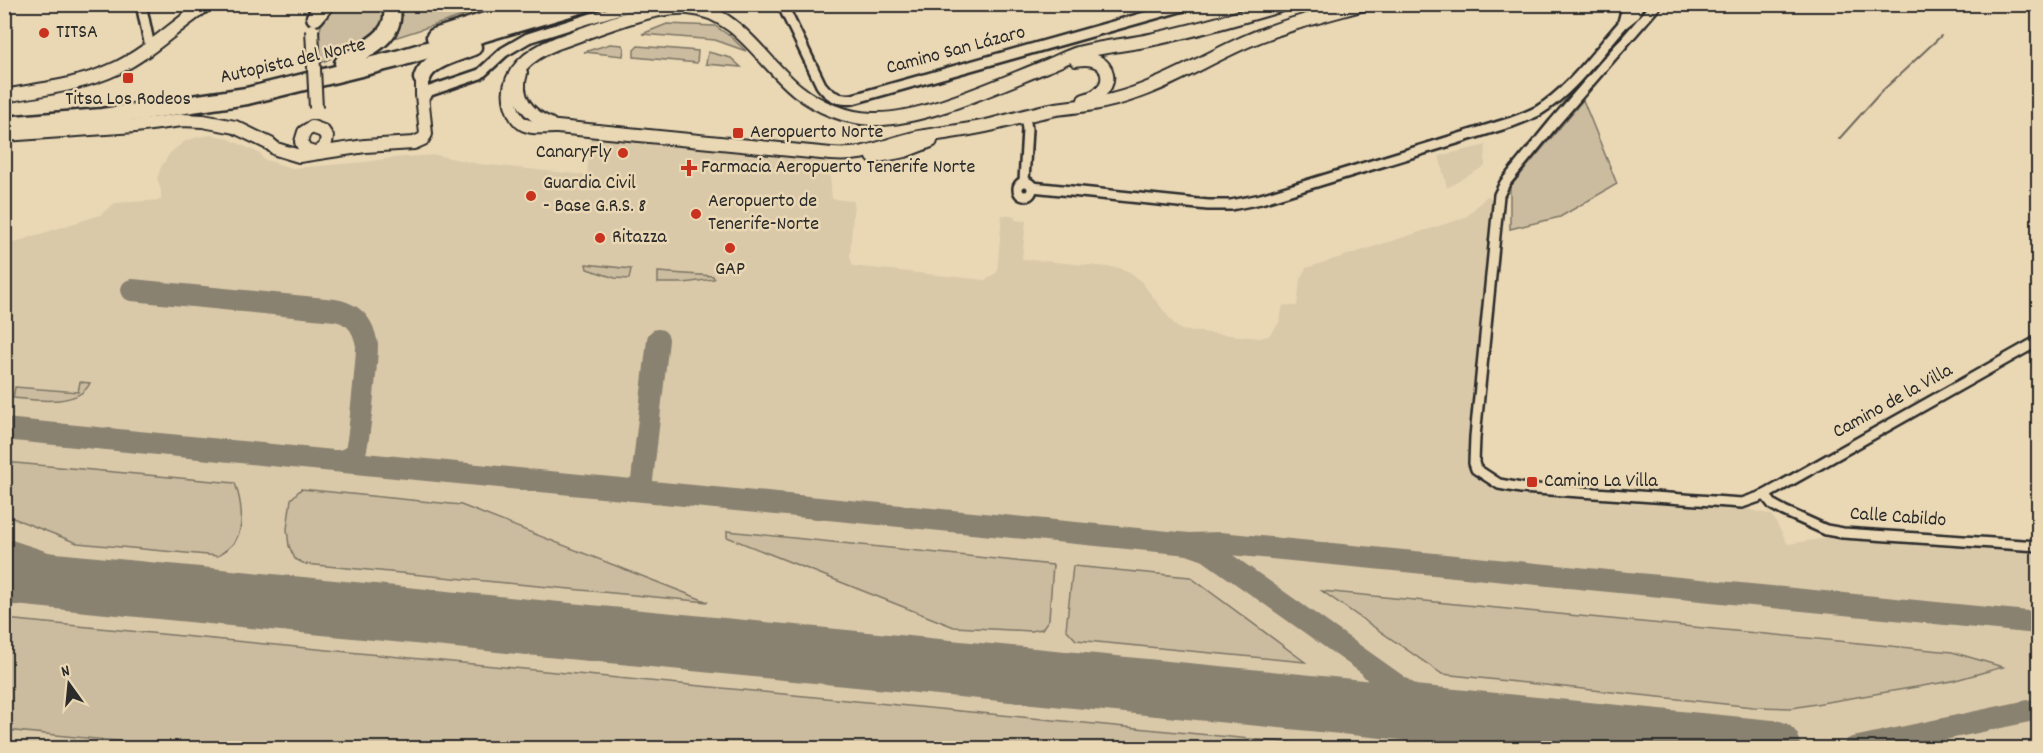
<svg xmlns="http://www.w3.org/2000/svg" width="2043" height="753" viewBox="0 0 2043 753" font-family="Dekko,sans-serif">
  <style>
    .built { fill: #dac9a9 }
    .green { fill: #cbbc9f; stroke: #7b7465; stroke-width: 1.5 }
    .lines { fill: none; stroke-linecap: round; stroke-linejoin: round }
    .stream { stroke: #71695d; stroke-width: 2 }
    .taxiway { stroke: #8a8270; stroke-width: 22 }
    .runway { stroke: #8a8270; stroke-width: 56 }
    .street-casing { stroke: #2b2b2b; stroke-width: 14 }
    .secondary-casing { stroke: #2b2b2b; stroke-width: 16 }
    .highway-casing { stroke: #2b2b2b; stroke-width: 21 }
    .street { stroke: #ead8b5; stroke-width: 9 }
    .secondary { stroke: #ead8b5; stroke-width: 12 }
    .highway { stroke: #ead8b5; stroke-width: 16 }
    .secondary-bridge-casing { stroke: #2b2b2b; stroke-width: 16; stroke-linecap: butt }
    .secondary-bridge { stroke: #ead8b5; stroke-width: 12 }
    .poi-dot { fill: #c8321e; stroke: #ead8b5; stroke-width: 2 }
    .labels { text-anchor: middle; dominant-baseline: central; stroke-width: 5; stroke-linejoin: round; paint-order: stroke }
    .poi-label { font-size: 20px; fill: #2b2b2b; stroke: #ead8b5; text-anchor: start }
    .street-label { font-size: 20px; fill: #2b2b2b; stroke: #ead8b5 }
  </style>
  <rect width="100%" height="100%" fill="#ead8b5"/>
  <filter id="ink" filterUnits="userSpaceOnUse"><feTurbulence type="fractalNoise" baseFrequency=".0167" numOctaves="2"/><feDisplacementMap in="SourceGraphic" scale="12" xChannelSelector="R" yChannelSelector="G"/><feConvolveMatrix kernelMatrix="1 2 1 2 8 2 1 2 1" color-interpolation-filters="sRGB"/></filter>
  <g filter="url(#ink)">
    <g class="built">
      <path d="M591 127 828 150 832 199 854 201 850 256 853 266 985 280 997 272 1002 215 1015 216V220L1026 221 1022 259 1120 268 1130 272 1140 280 1175 325 1181 330 1260 338 1268 336 1279 323 1283 305 1297 306 1300 280 1306 268 1461 219 1467 216 1488 195 1493 201 1467 464 1472 474 1499 490 1744 508 1772 515 1788 544 1839 536 2038 549V748H58L5 744V250H7L12 243 100 215 115 203 161 200V191L157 178 161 167 170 153 185 141 198 137 211 135 225 137 261 154 263 159 292 168 365 162 391 158 436 155 479 164 587 175Z"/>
      <path d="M1486 145 1485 166 1447 188 1439 156Z"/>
    </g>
    <g class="green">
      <path d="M331 5H382L387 11 385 23 374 37 319 64C318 39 317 26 331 5Z"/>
      <path d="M395 5H497L388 40Z"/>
      <path d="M667 24 715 26 730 36 746 51 715 40 642 34Z"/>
      <path d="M610 44 622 45 624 48 623 56 584 52Z"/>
      <path d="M638 46 698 51 697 63 634 57V50Z"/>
      <path d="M708 52 731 58 741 67 706 64Z"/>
      <path d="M1583 100 1617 184 1560 217 1510 229V187Z"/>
      <path d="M586 264 631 269 629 279 615 278 587 269Z"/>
      <path d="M658 272 713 276 714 279 684 283H658Z"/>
      <path d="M80 382 90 383C79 407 34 400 13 398L15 387 78 392Z"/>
      <path d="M4 462 235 483C241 500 245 524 236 540 233 546 223 552 218 556L77 543 5 515Z"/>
      <path d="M301 489 461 505 708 602 305 564 295 559 289 546 287 529 291 499Z"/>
      <path d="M727 531 1053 565 1049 619 1042 629 1031 631 954 627 727 537Z"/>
      <path d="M1073 566 1190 577 1305 662 1076 640 1066 629Z"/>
      <path d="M1322 591 1952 652 2003 667 1952 681 1792 708 1753 707 1442 674Z"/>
      <path d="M4 619H5L1345 748H187L5 730Z"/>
    </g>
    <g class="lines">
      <path class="stream" d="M1839 139 1881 92 1941 36"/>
      <g class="taxiway">
        <path d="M132 290 335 310C347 312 358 319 363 331 365 336 366 340 367 345 367 358 359 445 355 452 351 458 346 460 339 461"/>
        <path d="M4 429 1189 544 1220 543 2038 623"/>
        <path d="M632 490 641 484 642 480 658 340"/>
        <path d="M1191 545 1208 551 1417 699C1442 710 1465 716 1491 721"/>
        <path d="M4 549 80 574 127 587"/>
        <path d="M1354 707C1378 705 1391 687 1371 668"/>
        <path d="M1854 748 2038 709"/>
      </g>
      <path class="runway" d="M4 576 1773 748"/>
      <g class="street-casing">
        <g id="street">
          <path d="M141 4 150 47"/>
          <path d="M782 4 821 85C829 96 839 101 853 99L1191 4"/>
          <path d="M1657 4 1554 123 1505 183 1499 195 1475 437 1474 463 1476 469 1499 484 1521 488 1742 503 1765 495 2038 341"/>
          <path d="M1623 22 1628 4"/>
          <path d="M422 99 430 91 480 74 504 52 528 38 636 4"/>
          <path d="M1024 181 1027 129 1025 116"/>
          <circle cx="1025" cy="189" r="7"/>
          <path d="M1032 187 1208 205H1231L1261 199 1512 122C1520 119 1530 115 1538 111 1572 90 1597 53 1623 24L1633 16 1639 4"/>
          <path d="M1765 495 1773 505 1784 511 1826 530 1843 533 2038 546"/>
        </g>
      </g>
      <g class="secondary-casing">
        <g id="secondary">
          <path d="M1076 60C1112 52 1120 92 1084 100"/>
          <path d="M521 73C513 97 528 115 550 124"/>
          <path d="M4 96C42 89 81 85 117 68 150 52 177 24 208 4"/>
          <path d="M547 126 831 154C868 157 884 144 919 137 941 133 963 131 986 126 1009 121 1032 113 1056 109 1082 106 1107 103 1132 94 1172 81 1208 58 1247 41 1284 25 1325 15 1364 4"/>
          <path d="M555 127C545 127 532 129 523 124 516 120 513 111 511 104 503 73 532 53 557 43 593 31 651 5 688 8 737 11 762 62 797 90 818 107 845 118 872 119 924 121 1000 84 1049 65 1059 61 1068 56 1078 53 1103 46 1129 45 1154 39 1198 30 1242 17 1286 4"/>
          <path d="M4 135 135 126 182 120 203 121 235 127 270 144 276 149 299 156 365 146 414 143 423 139 426 134 422 95V78"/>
          <path d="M314 153 305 150 301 142 304 132 312 127 323 131 327 137 325 147 317 153"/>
          <path d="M873 157 905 151 931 141"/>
        </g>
      </g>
      <g class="highway-casing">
        <g id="highway">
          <path d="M315 17 326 4"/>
          <path d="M435 37 539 4"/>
          <path d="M343 63C365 49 400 37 391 4"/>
          <path d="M422 78C428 59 457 54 473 47"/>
          <path d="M4 125 102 117 247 96 397 59 583 4"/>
        </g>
      </g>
      <use href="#street" class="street"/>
      <use href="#secondary" class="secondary"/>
      <use href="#highway" class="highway"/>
      <g class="secondary-bridge-casing">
        <path id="secondary-bridge" d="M312 30 316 108"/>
      </g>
      <use href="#secondary-bridge" class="secondary-bridge"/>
    </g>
  </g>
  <g class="poi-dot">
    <circle cx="44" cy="33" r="6"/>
    <rect x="122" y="72" width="12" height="12" rx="3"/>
    <rect x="732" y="127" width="12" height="12" rx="3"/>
    <circle cx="623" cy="153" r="6"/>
    <path d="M686 159h6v6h6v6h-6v6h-6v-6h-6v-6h6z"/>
    <circle cx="531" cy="196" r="6"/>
    <circle cx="696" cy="214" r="6"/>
    <circle cx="600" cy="238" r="6"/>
    <circle cx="730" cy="248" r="6"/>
    <rect x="1526" y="476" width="12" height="12" rx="3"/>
  </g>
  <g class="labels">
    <g class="poi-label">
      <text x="56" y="33">TITSA</text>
      <text x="128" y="100" text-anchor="middle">Titsa Los Rodeos</text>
      <text x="750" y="133">Aeropuerto Norte</text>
      <text x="611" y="153" text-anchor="end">CanaryFly</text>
      <text x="701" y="168">Farmacia Aeropuerto Tenerife Norte</text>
      <text x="543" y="184">Guardia Civil<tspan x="543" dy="23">- Base G.R.S. 8</tspan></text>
      <text x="708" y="202">Aeropuerto de<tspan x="708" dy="23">Tenerife-Norte</tspan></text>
      <text x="612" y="238">Ritazza</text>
      <text x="730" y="270" text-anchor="middle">GAP</text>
      <text x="1544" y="482">Camino La Villa</text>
    </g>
    <g class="street-label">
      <text transform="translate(956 51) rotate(-15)">Camino San Lázaro</text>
      <text transform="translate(293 62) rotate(-13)">Autopista del Norte</text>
      <text transform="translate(1893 402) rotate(-29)">Camino de la Villa</text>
      <text transform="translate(1898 518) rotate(4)">Calle Cabildo</text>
    </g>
  </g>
  <rect width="2043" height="753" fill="none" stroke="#ead8b5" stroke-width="24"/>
  <rect x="12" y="12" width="2019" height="729" fill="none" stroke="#2b2b2b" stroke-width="2" filter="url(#ink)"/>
  <g transform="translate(69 684) rotate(345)" stroke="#ead8b5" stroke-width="4.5" paint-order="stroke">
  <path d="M0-4.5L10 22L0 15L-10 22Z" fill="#2b2b2b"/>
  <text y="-9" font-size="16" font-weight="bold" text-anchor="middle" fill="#2b2b2b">N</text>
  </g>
</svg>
